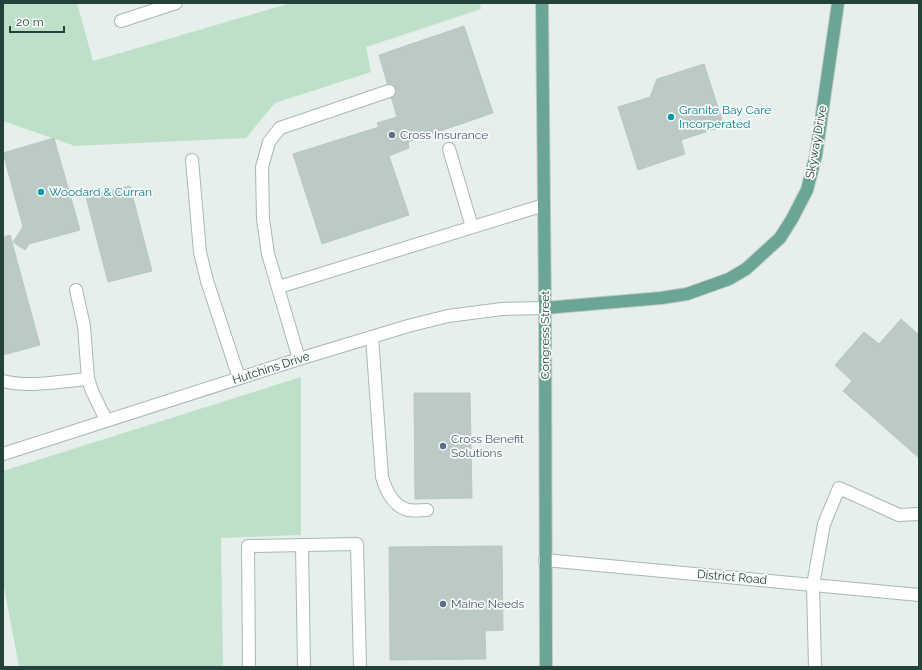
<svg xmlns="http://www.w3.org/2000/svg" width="922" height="670" viewBox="0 0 922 670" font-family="Raleway,sans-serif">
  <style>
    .green { fill: #bfe0c8 }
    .building { fill: #bbcac4; stroke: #b8c9c2 }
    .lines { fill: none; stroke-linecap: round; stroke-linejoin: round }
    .minor-casing { stroke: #a8b8b2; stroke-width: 14 }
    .major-casing { stroke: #c2cac8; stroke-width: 14 }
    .minor { stroke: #fff; stroke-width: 12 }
    .major { stroke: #6aa596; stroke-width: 12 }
    .culture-dot { fill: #0f9aa8; stroke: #f7fbf9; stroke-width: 1.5 }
    .service-dot { fill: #5c6f8a; stroke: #f7fbf9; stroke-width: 1.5 }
    .labels { text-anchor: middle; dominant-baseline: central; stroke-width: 3.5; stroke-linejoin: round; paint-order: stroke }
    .culture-label { font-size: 12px; fill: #0d838f; stroke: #f7fbf9; text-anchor: start }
    .service-label { font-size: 12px; fill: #4e5e75; stroke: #f7fbf9; text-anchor: start }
    .street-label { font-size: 12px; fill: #24423a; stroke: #f7fbf9 }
  </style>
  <rect width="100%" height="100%" fill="#e6efeb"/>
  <g class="green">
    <path d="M3 3H77L93 61 291 3H480L481 9 366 47 371 72 275 103 246 138 75 146 3 121Z"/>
    <path d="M301 377V535L221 538 223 667H19L3 582V471Z"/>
  </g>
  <g class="building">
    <path d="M464 26 493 113 408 142 409 148 389 156 409 215 322 244 293 154 379 127 377 123 397 117 379 55Z"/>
    <path d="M704 64 724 126 681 140 685 154 638 170 618 107 650 97 657 79Z"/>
    <path d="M54 138 80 230 29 244 25 250 13 242 23 227 3 153Z"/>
    <path d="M130 186 152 271 108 282 86 197Z"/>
    <path d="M10 235 40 345 3 355V237Z"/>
    <path d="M901 319 919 335V458L843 391 852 381 835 365 864 332 879 344Z"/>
    <path d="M414 393H470L472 498 415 499Z"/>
    <path d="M502 546 503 630 485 631 486 659 390 660 389 547Z"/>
  </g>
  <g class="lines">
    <g class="minor-casing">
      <g id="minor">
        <path d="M121 21 176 3"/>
        <path d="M449 149 472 227"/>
        <path d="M192 160 200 252 207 281 239 378"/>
        <path d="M279 287 544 205"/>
        <path d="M76 290 84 326 88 379 92 391 106 420"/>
        <path d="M372 337 382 477C386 491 393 506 408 510 414 511 421 510 427 510"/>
        <path d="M299 359 268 254 263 219 262 167 269 142 280 128 389 91"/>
        <path d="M3 381C30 388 61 381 88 379"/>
        <path d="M3 454 299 359 408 326 448 316 502 309 545 308"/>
        <path d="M302 545 304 667"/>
        <path d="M545 560 919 595"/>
        <path d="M249 667 248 546 357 544 360 667"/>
        <path d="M815 667 813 585 824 524 839 488 899 515 919 514"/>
      </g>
    </g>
    <g class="major-casing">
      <g id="major">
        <path d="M542 3 545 308 546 667"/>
        <path d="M545 308 661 298 687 294 729 279 746 269 780 238 792 219 807 190 816 155 838 3"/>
      </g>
    </g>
    <use href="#minor" class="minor"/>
    <use href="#major" class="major"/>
  </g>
  <g class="culture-dot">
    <circle cx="671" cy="117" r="4"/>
    <circle cx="41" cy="192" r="4"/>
  </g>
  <g class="service-dot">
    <circle cx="392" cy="135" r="4"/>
    <circle cx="443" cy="446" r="4"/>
    <circle cx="443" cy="604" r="4"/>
  </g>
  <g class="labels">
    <g class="culture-label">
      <text x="679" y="110">Granite Bay Care<tspan x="679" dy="14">Incorperated</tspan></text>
      <text x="49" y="192">Woodard &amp; Curran</text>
    </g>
    <g class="service-label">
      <text x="400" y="135">Cross Insurance</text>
      <text x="451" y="439">Cross Benefit<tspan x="451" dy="14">Solutions</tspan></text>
      <text x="451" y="604">Maine Needs</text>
    </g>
    <g class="street-label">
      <text transform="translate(816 142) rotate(-80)">Skyway Drive</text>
      <text transform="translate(545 335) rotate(-90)">Congress Street</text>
      <text transform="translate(271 368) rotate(-18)">Hutchins Drive</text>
      <text transform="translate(732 577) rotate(5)">District Road</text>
    </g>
  </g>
  <rect width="922" height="670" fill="none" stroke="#24423a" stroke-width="8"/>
  <path d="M10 26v6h54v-6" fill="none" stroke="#24423a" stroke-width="2"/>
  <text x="16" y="26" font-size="12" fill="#24423a" stroke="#f7fbf9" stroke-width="3" paint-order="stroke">20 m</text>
</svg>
